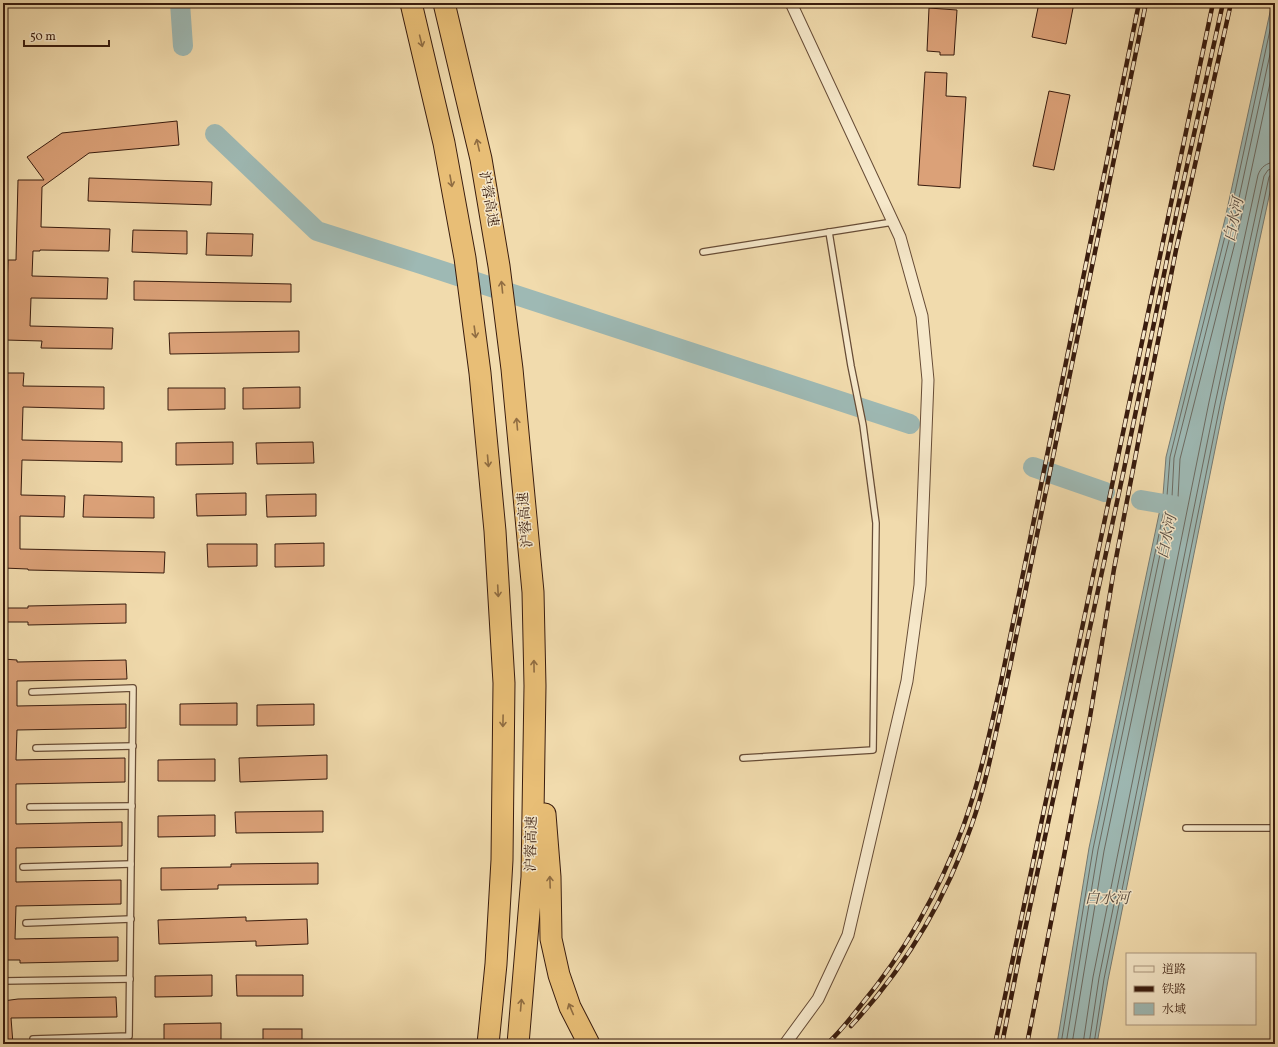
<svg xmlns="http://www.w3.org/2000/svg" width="1278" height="1047" viewBox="0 0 1278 1047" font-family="Vollkorn,'Noto Serif SC',serif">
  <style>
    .water { fill: #9eb9b4; stroke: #767a72 }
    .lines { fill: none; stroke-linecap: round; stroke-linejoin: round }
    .shore { stroke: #6c6a61; stroke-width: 1 }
    .river { stroke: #9eb9b4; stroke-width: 20 }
    .building { fill: #dba178; stroke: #391c0e }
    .lane-casing { stroke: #674c36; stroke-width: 8 }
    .street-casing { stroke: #674c36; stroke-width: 13 }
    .highway-casing { stroke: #391c0e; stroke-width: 23 }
    .lane { stroke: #f6e8ca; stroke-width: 5.5 }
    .street { stroke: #f6e8ca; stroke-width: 11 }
    .highway { stroke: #e8be76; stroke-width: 21 }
    .rail-casing { stroke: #391c0e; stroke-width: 4.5 }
    .rail { stroke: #f6e8ca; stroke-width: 3; stroke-dasharray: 9; stroke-linecap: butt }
    .oneway { stroke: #906d42 }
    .labels { text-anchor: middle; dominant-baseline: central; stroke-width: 3; stroke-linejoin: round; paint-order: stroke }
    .street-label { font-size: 14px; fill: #391c0e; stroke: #f6e8ca }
    .water-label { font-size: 15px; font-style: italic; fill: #574b40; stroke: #f6e8ca }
  </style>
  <rect width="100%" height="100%" fill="#f1dbad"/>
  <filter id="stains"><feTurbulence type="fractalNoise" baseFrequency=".005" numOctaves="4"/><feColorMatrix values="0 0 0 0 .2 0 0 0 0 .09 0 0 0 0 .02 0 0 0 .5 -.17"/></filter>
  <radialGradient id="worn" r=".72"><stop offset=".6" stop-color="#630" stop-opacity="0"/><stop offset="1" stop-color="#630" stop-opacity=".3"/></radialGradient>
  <path class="water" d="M1272 3H1275V169L1224 405 1108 980 1097 1044H1057L1089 848 1163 495 1166 457 1225 219Z"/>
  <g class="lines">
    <g class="shore">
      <path d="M1061 1044 1093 849 1167 496 1170 457 1229 220 1275 7"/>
      <path d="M1066 1044 1098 850 1172 497 1174 458 1234 221 1275 31"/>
      <path d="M1072 1044 1104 851 1178 498 1180 459 1240 223 1275 60"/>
      <path d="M1083 1044 1093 977 1209 402 1258 175C1261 167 1266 163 1275 162"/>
      <path d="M1089 1044 1099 978 1215 404 1264 176 1268 170 1275 168"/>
      <path d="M1094 1044 1104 979 1220 405 1269 177 1271 174 1275 173"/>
    </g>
    <g class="river">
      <path d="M180 3 183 46"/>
      <path d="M215 134 317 231 421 264 910 424"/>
      <path d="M1033 467 1105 492"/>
      <path d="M1141 500 1176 506"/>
    </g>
  </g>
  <g class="building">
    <path d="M1039 3H1074L1066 44 1032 37Z"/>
    <path d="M929 8 957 10 954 55H940V52L927 51Z"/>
    <path d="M925 72 947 73 946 96 966 97 960 188 918 185Z"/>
    <path d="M1049 91 1070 95 1054 170 1033 166Z"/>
    <path d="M177 121 179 145 89 153 42 187 41 227 110 229 109 251 40 250V251H33L32 276 108 278 107 299 31 298 30 326 113 328 112 349 41 348 42 341 5 340 8 260H16L18 180H44L27 157 62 133Z"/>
    <path d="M89 178 212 182 211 205 88 201Z"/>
    <path d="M133 230 187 231V254L132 252Z"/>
    <path d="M207 233 253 234 252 256 206 255Z"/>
    <path d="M134 281 291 284V302L134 300Z"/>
    <path d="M299 331V352L170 354 169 333Z"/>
    <path d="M3 373H24L23 386 104 387V409L23 407 22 440 122 442V462L22 460 21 495 65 496 64 517 20 516V549L165 552 164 573 28 570V569L3 568Z"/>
    <path d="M300 387V408L243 409V388Z"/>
    <path d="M168 388H225V409L168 410Z"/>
    <path d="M233 442V464L176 465V443Z"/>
    <path d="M313 442 314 463 257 464 256 443Z"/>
    <path d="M246 493V515L197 516 196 494Z"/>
    <path d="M316 494V516L267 517 266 495Z"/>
    <path d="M84 495 154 497V518L83 517Z"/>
    <path d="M324 543V566L275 567V544Z"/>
    <path d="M207 544H257V566L208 567Z"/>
    <path d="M126 604V623L28 625V622H3V608H28V606Z"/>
    <path d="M3 659 17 660V662L126 660 127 679 17 681V706L126 704V728L17 730 16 760 125 758V782L16 784V824L122 822V846L16 848V882L121 880V904L16 906 15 939 118 937V961L20 963V960H3Z"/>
    <path d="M237 703V725H180V704Z"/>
    <path d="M314 704V725L257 726V705Z"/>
    <path d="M327 755V779L240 782 239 758Z"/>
    <path d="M215 759V781H158V760Z"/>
    <path d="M323 811V832L236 833 235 812Z"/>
    <path d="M215 815V836L158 837V816Z"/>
    <path d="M318 863V884L218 885V889L161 890V868L231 867V864Z"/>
    <path d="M246 917V921L307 919 308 944 256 946V941L159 944 158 920Z"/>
    <path d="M212 975V996L155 997V976Z"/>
    <path d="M236 975H303V996H237Z"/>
    <path d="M116 997 117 1017 11 1018 13 1044H3V1001L18 999Z"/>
    <path d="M221 1023V1044H164V1024Z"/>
    <rect x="263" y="1029" width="39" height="15"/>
  </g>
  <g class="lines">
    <g class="lane-casing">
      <g id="lane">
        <path d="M703 252 893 222"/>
        <path d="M32 692 133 688 129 1036 33 1039"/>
        <path d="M36 748 133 746"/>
        <path d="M743 758 873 750 876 523 863 425 851 366 829 232"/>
        <path d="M30 807 132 806"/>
        <path d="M1186 828H1275"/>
        <path d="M23 867 131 864"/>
        <path d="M26 923 131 919"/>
        <path d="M3 981 130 979"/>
      </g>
    </g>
    <g class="street-casing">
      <path id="street" d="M785 1044 818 999 848 935 907 681 920 585 928 380 922 316 900 237 791 3"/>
    </g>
    <g class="highway-casing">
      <g id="highway">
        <path d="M411 3 444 143 465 258 480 373 495 531 504 683 502 860 496 964 488 1044"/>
        <path d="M444 3 481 159 499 266 512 369 533 592 535 686 532 877 518 1044"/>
        <path d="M545 814 550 877 551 939 559 975 570 1007 589 1044"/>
      </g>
    </g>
    <use href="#lane" class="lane"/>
    <use href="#street" class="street"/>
    <use href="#highway" class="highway"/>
    <g class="rail-casing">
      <g id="rail">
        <path d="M851 1026C904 969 946 899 972 824 987 781 995 736 1005 691L1146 3"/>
        <path d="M827 1044C840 1032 850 1019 861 1005 905 952 939 891 963 827 980 780 990 731 1001 682L1139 3"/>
        <path d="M995 1044 1213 3"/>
        <path d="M1002 1044 1019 958 1123 474 1177 211 1223 3"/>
        <path d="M1027 1044 1064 856 1090 717 1114 569 1143 417 1176 250 1231 3"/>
      </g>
    </g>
    <use href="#rail" class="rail"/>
  </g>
  <defs><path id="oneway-shaft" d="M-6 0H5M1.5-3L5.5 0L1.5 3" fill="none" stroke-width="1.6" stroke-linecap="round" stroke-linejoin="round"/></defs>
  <g class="oneway">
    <use href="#oneway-shaft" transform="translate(421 41) rotate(76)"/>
    <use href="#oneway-shaft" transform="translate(478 145) rotate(-103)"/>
    <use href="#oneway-shaft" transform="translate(451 181) rotate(80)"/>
    <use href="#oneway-shaft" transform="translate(502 287) rotate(-96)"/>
    <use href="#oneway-shaft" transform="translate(475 332) rotate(82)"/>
    <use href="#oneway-shaft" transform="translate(517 424) rotate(-95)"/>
    <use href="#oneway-shaft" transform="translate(488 461) rotate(85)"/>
    <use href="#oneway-shaft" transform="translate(498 591) rotate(87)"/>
    <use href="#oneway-shaft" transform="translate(534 666) rotate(-91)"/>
    <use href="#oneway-shaft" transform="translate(503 721) rotate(91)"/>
    <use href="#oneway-shaft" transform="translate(550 882) rotate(-92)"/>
    <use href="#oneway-shaft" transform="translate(521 1005) rotate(-85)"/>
    <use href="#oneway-shaft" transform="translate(571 1009) rotate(-113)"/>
  </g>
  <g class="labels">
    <g class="street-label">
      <text transform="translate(488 199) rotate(80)">沪蓉高速</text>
      <text transform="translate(526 520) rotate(-95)">沪蓉高速</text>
      <text transform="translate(532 844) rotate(-89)">沪蓉高速</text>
    </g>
    <g class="water-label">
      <text transform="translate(1235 220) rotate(-78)">白水河</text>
      <text transform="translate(1168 537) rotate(-78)">白水河</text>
      <text x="1107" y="899">白水河</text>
    </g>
  </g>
  <rect width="1278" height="1047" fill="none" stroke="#f1dbad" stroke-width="16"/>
  <rect x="4" y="4" width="1270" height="1039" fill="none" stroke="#391c0e" stroke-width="2"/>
  <rect x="8" y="8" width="1262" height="1031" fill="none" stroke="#391c0e"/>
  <rect x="1126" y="953" width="130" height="72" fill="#f6e8ca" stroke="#aa967f"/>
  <rect x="1134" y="966" width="20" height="6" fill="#f6e8ca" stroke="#aa967f"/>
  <text x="1162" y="973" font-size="12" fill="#391c0e">道路</text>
  <rect x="1134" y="986" width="20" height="6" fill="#391c0e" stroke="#aa967f"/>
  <text x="1162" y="993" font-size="12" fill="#391c0e">铁路</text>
  <rect x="1134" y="1003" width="20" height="12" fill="#9eb9b4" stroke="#aa967f"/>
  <text x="1162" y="1013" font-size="12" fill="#391c0e">水域</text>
  <path d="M24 40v6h85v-6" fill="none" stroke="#391c0e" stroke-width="2"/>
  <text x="30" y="40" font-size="12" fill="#391c0e" stroke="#f6e8ca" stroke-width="3" paint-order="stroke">50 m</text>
  <rect width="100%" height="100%" filter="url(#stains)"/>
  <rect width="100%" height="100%" fill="url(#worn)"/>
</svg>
